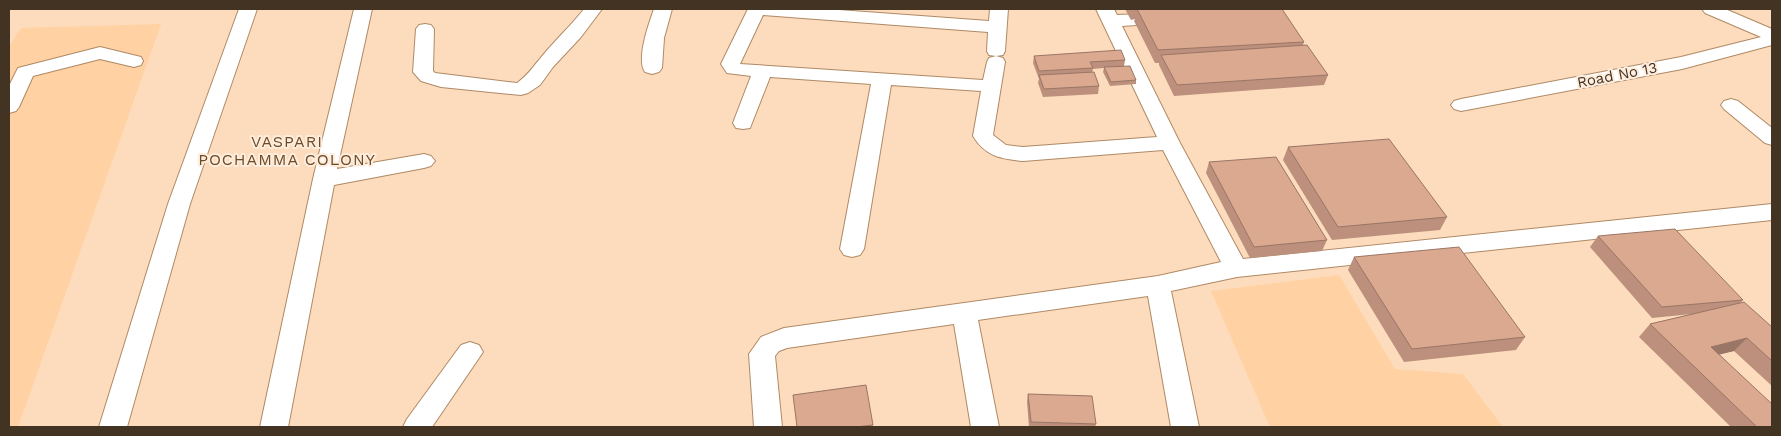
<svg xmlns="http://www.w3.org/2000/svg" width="1781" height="436" viewBox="0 0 1781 436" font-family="'Work Sans',sans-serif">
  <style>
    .built { fill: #ffd1a3 }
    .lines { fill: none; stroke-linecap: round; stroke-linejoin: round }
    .minor-casing { stroke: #af8964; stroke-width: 2 }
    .minor { fill: #fff; fill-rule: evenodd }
    .wall { fill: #bc907c }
    .shaded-wall { fill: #997665 }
    .building { fill: #dba890; stroke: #997665 }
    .labels { text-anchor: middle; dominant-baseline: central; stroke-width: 4; stroke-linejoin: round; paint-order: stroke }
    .street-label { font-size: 15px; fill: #433323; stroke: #feeddd }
    .neighbourhood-label { font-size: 16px; letter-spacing: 1px; fill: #6d4b27; stroke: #feeddd }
  </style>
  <rect width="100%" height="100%" fill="#fddcbd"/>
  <g class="built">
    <path d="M161 24 18 427H9V47L21 28Z"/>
    <path d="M1339 275 1395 369 1463 374 1503 427H1270L1211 291Z"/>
  </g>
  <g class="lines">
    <g class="minor-casing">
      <g id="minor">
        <path d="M239 9H257L190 204 127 427H99L168 204Z"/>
        <path d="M354 9H372L337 169 424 154 431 156 435 161 431 166 424 168 334 185 288 427H260L313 179Z"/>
        <path d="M584 9H602L581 37 553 67 540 85 528 93 521 95 441 87 421 81 413 72 416 29 419 25 425 24 431 25 434 29 433 71 435 73 517 83C527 76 532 68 539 60 553 42 570 27 584 9Z"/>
        <path d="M654 9H672L664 38 662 68 659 72 652 74 645 72C636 59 649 23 654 9Z"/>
        <path d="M748 9H825L989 21 990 9H1008L1005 51 1003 55 996 56 1003 58 1005 62 993 135 1006 145 1023 147 1157 137 1096 9H1114L1117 15 1166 13 1172 14 1175 18 1172 22 1166 23 1122 26 1180 143 1243 259 1772 204V220L1237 277 1171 291 1199 427H1171L1148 296 978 320 999 427H971L954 324 787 348 779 351 775 356 782 427H754L749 354 761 337 784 328 1158 276 1221 262 1163 150 1023 161C1001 159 985 156 973 136L981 91 891 85 864 249 860 255 852 257 844 255 840 249 871 84 770 77 750 128 743 129 736 128 733 123 751 76 727 73 721 64ZM763 15 988 32 987 51 989 55 996 56 989 58 987 62 983 80 740 64Z"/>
        <path d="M1702 9H1725L1772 29V45L1682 69 1461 111 1454 109 1451 105 1454 101 1461 99 1681 57 1761 37 1705 13Z"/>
        <path d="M100 47 141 57 143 61 141 65 134 67 100 59 33 76 19 107 16 111 9 113V86L18 68Z"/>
        <path d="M1731 99 1738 101 1772 128V145L1765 143 1724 109 1721 105 1724 101Z"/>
        <path d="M470 342 479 345 483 352 432 427H403L407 419 461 345Z"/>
      </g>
    </g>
    <use href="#minor" class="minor"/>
  </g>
  <g class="wall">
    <path d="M1125 9H1282L1304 42 1303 45 1328 75 1324 85 1174 96 1159 65V63H1155L1134 21 1135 19 1131 20Z"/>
    <path d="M1034 56 1125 60 1124 66 1136 80V84L1110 86 1103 72 1104 68 1093 69 1092 72 1099 86 1098 94 1043 97 1038 83 1039 79 1033 63Z"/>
    <path d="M1288 147 1447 217 1440 230 1332 240 1283 160Z"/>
    <path d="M1209 162 1327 240 1322 251 1250 258 1206 173Z"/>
    <path d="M1598 236 1743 300 1740 303 1772 327V386L1734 351 1719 354 1772 427H1731L1639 337 1650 324 1692 314 1652 318 1590 247Z"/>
    <path d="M1354 257 1525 337 1516 350 1404 362 1348 270Z"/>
    <path d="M1028 394 1096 424 1095 427H1029L1027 402Z"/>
    <path d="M873 425V427H797Z"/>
  </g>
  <path class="shaded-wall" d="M1747 338 1734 351 1698 360 1711 347Z"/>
  <g class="building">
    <path d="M1137 9H1282L1304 42 1158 50Z"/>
    <path d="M1307 45 1328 75 1177 85 1161 55Z"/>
    <path d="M1121 50 1125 60 1090 62 1093 68 1039 71 1034 56Z"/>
    <path d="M1130 66 1136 80 1111 82 1104 67Z"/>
    <path d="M1094 72 1099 86 1044 89 1039 75Z"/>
    <path d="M1389 139 1447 217 1338 227 1288 147Z"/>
    <path d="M1276 157 1327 240 1254 247 1209 162Z"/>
    <path d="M1675 229 1743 300 1662 307 1598 236Z"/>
    <path d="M1459 247 1525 337 1412 349 1354 257Z"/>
    <path d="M1744 302 1772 327V361L1747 338 1711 347 1772 404V427H1757L1650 324Z"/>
    <path d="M866 385 873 425 856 427H797L793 395Z"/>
    <path d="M1028 394 1092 396 1096 424 1031 422Z"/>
  </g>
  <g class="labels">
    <g class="street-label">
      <text transform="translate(1617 75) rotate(-11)">Road No 13</text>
    </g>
    <g class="neighbourhood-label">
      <text x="287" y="141">VASPARI<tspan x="287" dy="18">POCHAMMA COLONY</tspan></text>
    </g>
  </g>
  <rect width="1781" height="436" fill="none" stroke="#433323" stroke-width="20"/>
</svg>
